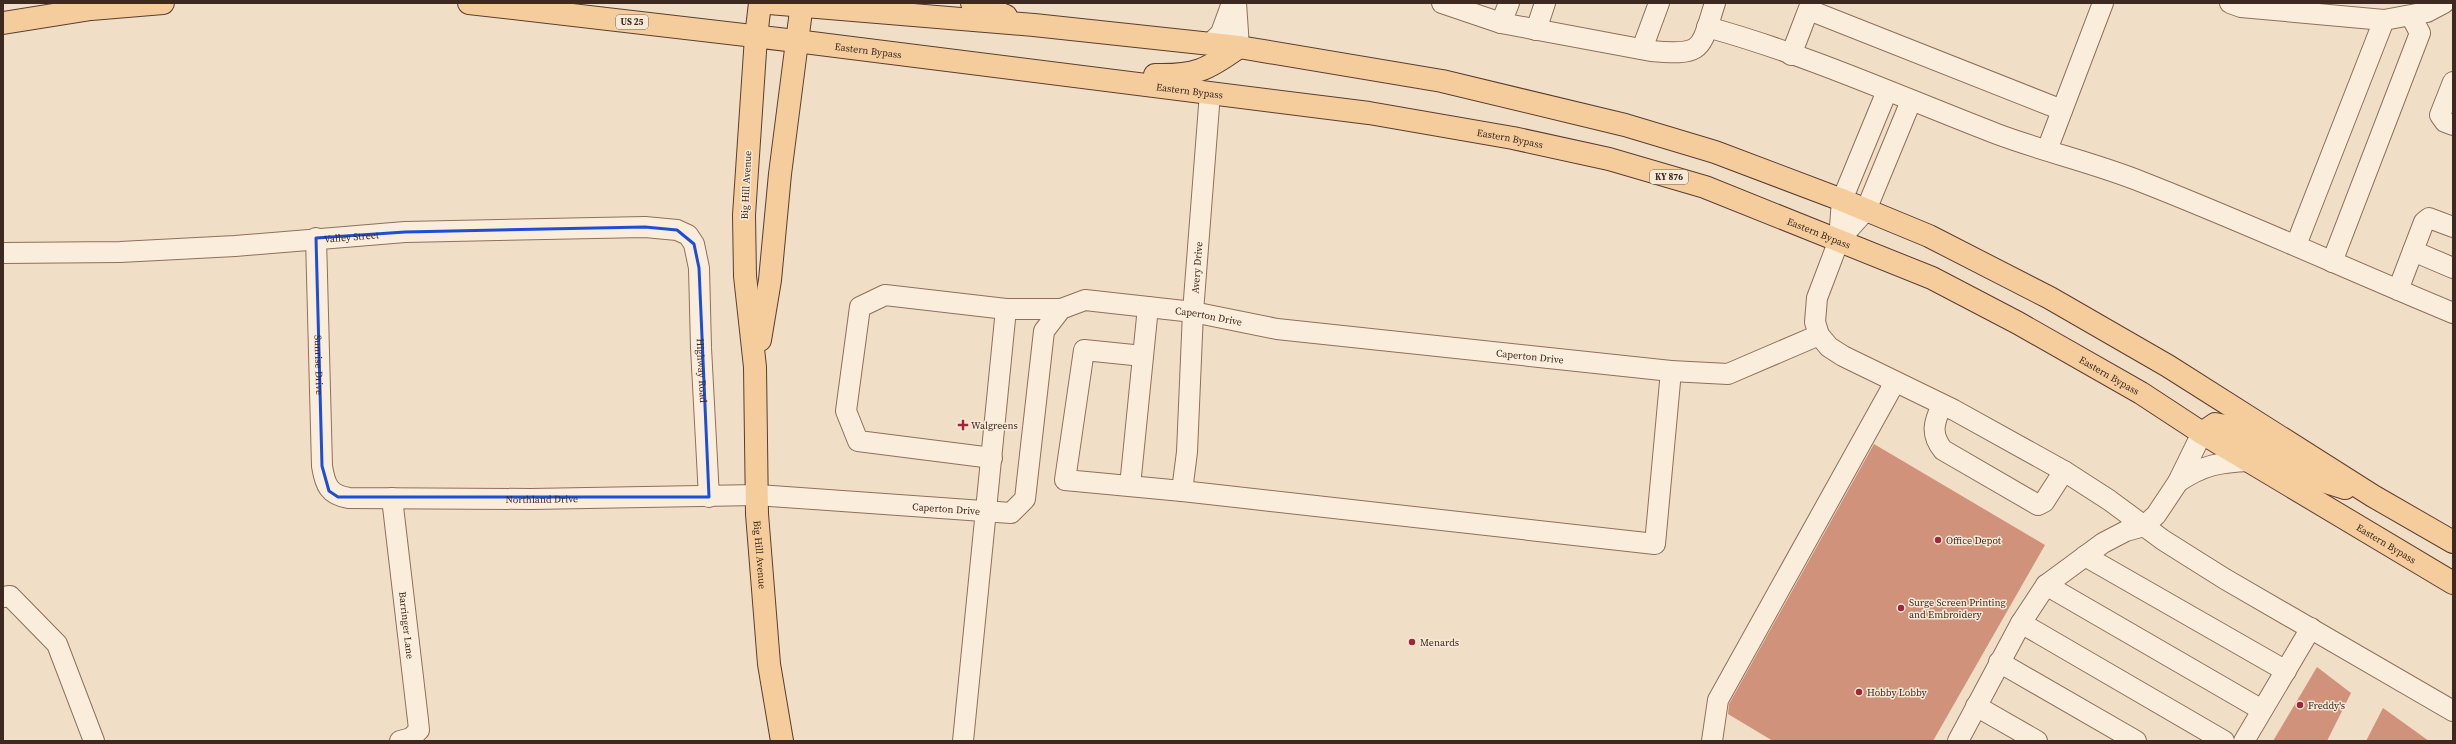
<svg xmlns="http://www.w3.org/2000/svg" width="2456" height="744" viewBox="0 0 2456 744" font-family="'Source Serif 4',serif">
  <style>
    .building { fill: #d1927b }
    .lines { fill: none; stroke-linecap: round; stroke-linejoin: round }
    .minor-casing { stroke: #8e6f5b; stroke-width: 22 }
    .major-casing { stroke: #5b3d2f; stroke-width: 24 }
    .minor { stroke: #fbeddb; stroke-width: 20 }
    .major { stroke: #f5cd9d; stroke-width: 22 }
    .marked { fill: none; stroke: #1d4ed8; stroke-width: 3; stroke-linejoin: round }
    .poi-dot { fill: #a02739; stroke: #f8e9d7; stroke-width: 1.5 }
    .labels { text-anchor: middle; dominant-baseline: central; stroke-width: 3; stroke-linejoin: round; paint-order: stroke }
    .shield { fill: #f8e9d7; stroke: #756356; stroke-width: 1 }
    .shield-label { font-size: 9px; font-weight: bold; fill: #3d291f }
    .street-label { font-size: 10px; fill: #3d291f; stroke: #f8e9d7 }
    .poi-label { font-size: 10px; fill: #3d291f; stroke: #f8e9d7; text-anchor: start }
  </style>
  <rect width="100%" height="100%" fill="#f1dec6"/>
  <g class="building">
    <path d="M1874 444 2045 545 1933 741H1773L1728 714 1729 704Z"/>
    <path d="M2317 667 2351 693 2327 741H2273Z"/>
    <path d="M2383 708 2429 741H2366Z"/>
  </g>
  <g class="lines">
    <g class="minor-casing">
      <g id="minor">
        <path d="M1236 3 1239 47"/>
        <path d="M1442 3 1501 23 1651 51C1705 56 1700 49 1715 3"/>
        <path d="M2230 3 2241 7 2384 20 2427 12 2444 3"/>
        <path d="M1809 10 2062 110"/>
        <path d="M1501 23 1509 3"/>
        <path d="M1707 27C1806 54 1901 97 1997 134 2045 152 2095 163 2142 182 2247 223 2349 270 2453 313"/>
        <path d="M1536 30 1545 3"/>
        <path d="M1210 44 1221 33 1232 3"/>
        <path d="M1642 49 1659 3"/>
        <path d="M1791 55 1811 3"/>
        <path d="M2453 82 2440 115 2445 122 2453 125"/>
        <path d="M1911 101 1866 210 1839 240 1817 298 1815 322 1819 335 1829 347 1843 356 1954 410 2064 471 2109 500 2163 540 2225 579 2453 711"/>
        <path d="M2047 150 2103 3"/>
        <path id="s1" d="M316 238 322 466C325 485 329 495 349 498L531 499 757 495 1011 513 1025 499 1044 331 1061 309 1085 300 1193 312 1277 329 1671 371 1728 374 1819 335"/>
        <path d="M1839 240 1842 200 1887 91"/>
        <path d="M2296 245 2384 20"/>
        <path d="M2413 251 2453 268"/>
        <path id="s2" d="M3 253 120 252 235 246 405 232 645 227 677 230 688 235 694 244 699 268 701 348 709 497"/>
        <path d="M2332 262 2420 33 2411 16"/>
        <path d="M2398 290 2424 222 2429 218 2453 227"/>
        <path d="M1143 356 1084 350 1065 480 1182 491 1655 544 1671 371"/>
        <path d="M1942 405C1934 422 1930 434 1943 450L2038 505 2044 502 2064 471"/>
        <path d="M2202 433 2178 482C2203 465 2220 462 2250 461"/>
        <path d="M992 458 858 441 846 411 860 307 885 295 1006 309"/>
        <path d="M1130 486 1148 307"/>
        <path id="s3" d="M1182 491 1187 452 1193 312 1210 93"/>
        <path id="s4" d="M392 498 418 720 419 730 411 738 400 741"/>
        <path d="M2085 556 2286 671"/>
        <path d="M2046 585 2262 710"/>
        <path d="M3 597 10 596 57 644 94 741"/>
        <path d="M2021 623 2224 741"/>
        <path d="M1999 662 2136 741"/>
        <path d="M1976 706 2037 741"/>
        <path d="M963 741 1006 309H1061"/>
        <path d="M1712 741 1718 700 1895 382"/>
        <path d="M1958 741 2021 623 2046 585 2103 543 2126 531 2144 526 2156 515 2178 482"/>
        <path d="M2244 741 2311 628"/>
      </g>
    </g>
    <g class="major-casing">
      <g id="major">
        <path id="s5" d="M469 3 796 41 1369 113 1513 138 1609 159 1705 187 1932 278 2018 323 2141 393 2202 433 2453 583"/>
        <path id="s6" d="M760 3 756 37 744 215 745 276 755 367 757 514 769 664 782 741"/>
        <path d="M769 3 1034 25 1239 47 1442 81 1625 125 1715 152 1842 200 1929 236 2050 298 2168 366 2373 496 2453 542"/>
        <path d="M972 3 1006 16"/>
        <path d="M3 23 91 9 163 3"/>
        <path d="M1155 75C1195 76 1207 70 1239 47"/>
        <path d="M760 340 770 280 780 174 802 3"/>
        <path d="M2202 433 2215 424 2235 428 2310 477 2345 488"/>
      </g>
    </g>
    <use href="#minor" class="minor"/>
    <use href="#major" class="major"/>
  </g>
  <path class="marked" d="M645 227 677 230 694 244 699 268 709 497H338L329 491 322 466 316 238 405 232Z"/>
  <g class="poi-dot">
    <path d="M961 419h4v4h4v4h-4v4h-4v-4h-4v-4h4z"/>
    <circle cx="1938" cy="540" r="4"/>
    <circle cx="1901" cy="608" r="4"/>
    <circle cx="1412" cy="642" r="4"/>
    <circle cx="1859" cy="692" r="4"/>
    <circle cx="2300" cy="705" r="4"/>
  </g>
  <g class="labels">
    <g class="shield">
      <rect x="616" y="15" width="32" height="14" rx="3"/>
      <rect x="1650" y="170" width="38" height="14" rx="3"/>
    </g>
    <g class="shield-label">
      <text x="632" y="22">US 25</text>
      <text x="1669" y="177">KY 876</text>
    </g>
    <g class="street-label">
      <text stroke="none"><textPath href="#s5" startOffset="402">Eastern Bypass</textPath></text>
      <text stroke="none"><textPath href="#s5" startOffset="726">Eastern Bypass</textPath></text>
      <text stroke="none"><textPath href="#s5" startOffset="1050">Eastern Bypass</textPath></text>
      <text transform="translate(746 185) rotate(-87)">Big Hill Avenue</text>
      <text stroke="none"><textPath href="#s5" startOffset="1374">Eastern Bypass</textPath></text>
      <text stroke="none"><textPath href="#s2" startOffset="349">Valley Street</textPath></text>
      <text stroke="none"><textPath href="#s3" startOffset="224">Avery Drive</textPath></text>
      <text stroke="none"><textPath href="#s1" startOffset="1304">Caperton Drive</textPath></text>
      <text stroke="none"><textPath href="#s1" startOffset="1628">Caperton Drive</textPath></text>
      <text stroke="none"><textPath href="#s1" startOffset="127">Sunrise Drive</textPath></text>
      <text stroke="none"><textPath href="#s2" startOffset="825">Highway Road</textPath></text>
      <text stroke="none"><textPath href="#s5" startOffset="1698">Eastern Bypass</textPath></text>
      <text stroke="none"><textPath href="#s1" startOffset="467">Northland Drive</textPath></text>
      <text stroke="none"><textPath href="#s1" startOffset="872">Caperton Drive</textPath></text>
      <text stroke="none"><textPath href="#s5" startOffset="2022">Eastern Bypass</textPath></text>
      <text stroke="none"><textPath href="#s6" startOffset="553">Big Hill Avenue</textPath></text>
      <text stroke="none"><textPath href="#s4" startOffset="128">Barringer Lane</textPath></text>
    </g>
    <g class="poi-label">
      <text x="971" y="425">Walgreens</text>
      <text x="1946" y="540">Office Depot</text>
      <text x="1909" y="602">Surge Screen Printing<tspan x="1909" dy="12">and Embroidery</tspan></text>
      <text x="1420" y="642">Menards</text>
      <text x="1867" y="692">Hobby Lobby</text>
      <text x="2308" y="705">Freddy's</text>
    </g>
  </g>
  <rect width="2456" height="744" fill="none" stroke="#3d291f" stroke-width="8"/>
</svg>
